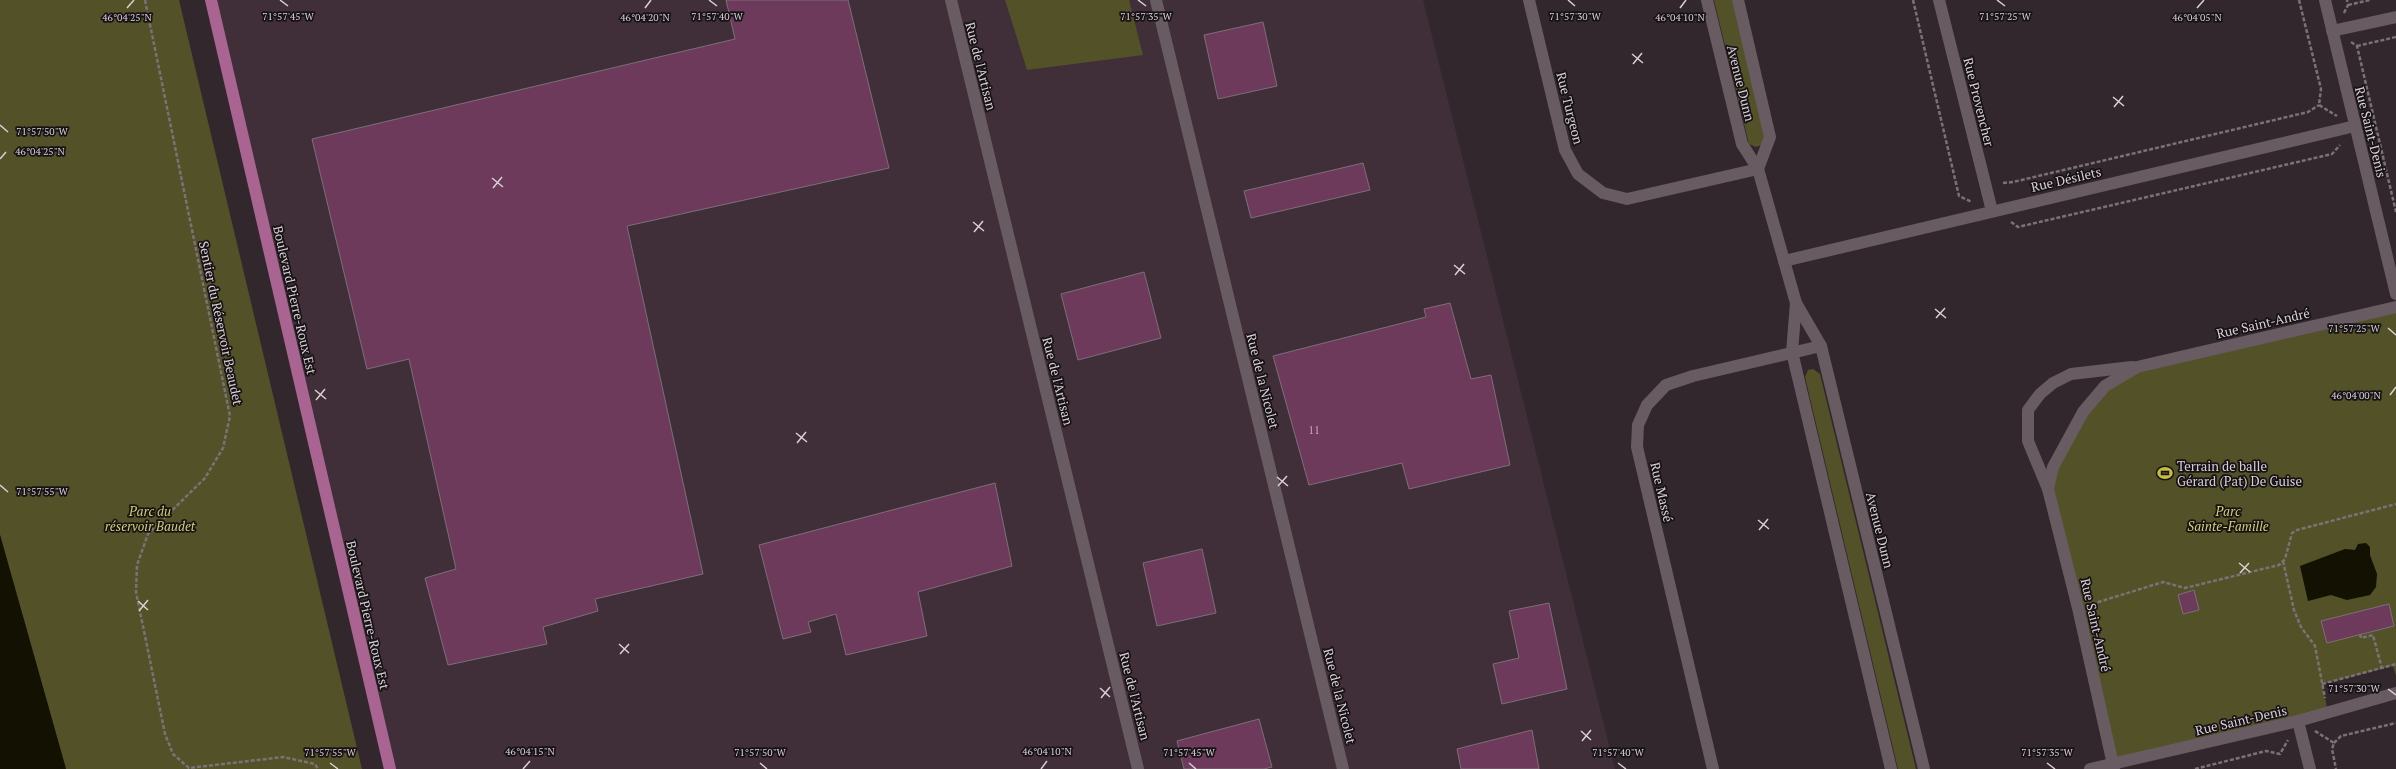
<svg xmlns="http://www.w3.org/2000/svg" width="2396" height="769" viewBox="0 0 2396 769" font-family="'PT Serif',serif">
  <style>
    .built { fill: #402f39 }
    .green { fill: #535127 }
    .water { fill: #131101 }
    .building { fill: #6d3a5c; stroke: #7c6f77 }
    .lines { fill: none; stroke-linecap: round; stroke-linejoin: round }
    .path { stroke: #7b7177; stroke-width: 2.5; stroke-dasharray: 4 2; stroke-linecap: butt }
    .minor { stroke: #685b62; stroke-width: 12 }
    .major { stroke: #a96491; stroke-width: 12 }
    .ticks { fill: none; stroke: #d8d0d5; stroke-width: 1.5 }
    .labels { text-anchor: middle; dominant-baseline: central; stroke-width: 3.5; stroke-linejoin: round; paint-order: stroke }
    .number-label { font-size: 11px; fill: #bdaab7 }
    .street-label { font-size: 13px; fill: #d8d0d5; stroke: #171215 }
    .poi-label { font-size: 13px; fill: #d8d0d5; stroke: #171215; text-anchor: start }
    .park-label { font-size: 13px; font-style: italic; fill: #d4cf72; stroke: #171215 }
    .ticks-label { font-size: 10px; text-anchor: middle; fill: #d8d0d5; stroke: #171215; stroke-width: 3.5; stroke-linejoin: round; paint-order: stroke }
  </style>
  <rect width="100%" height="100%" fill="#33272e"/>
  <path class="built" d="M211 0H1423L1615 769H390Z"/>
  <g class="green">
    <path d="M0 0H179L362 769H66L0 535Z"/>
    <path d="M1005 0H1129L1143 55 1027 70Z"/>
    <path d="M1714 0H1732L1766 140 1762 145 1756 147 1749 144Z"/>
    <path d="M2396 307V676L2393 666 2322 684 2328 712 2113 764 2048 489 2083 412 2137 367Z"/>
    <path d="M1813 369 1820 374 1916 769H1898L1805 377 1808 370Z"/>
  </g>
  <g class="water">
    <path d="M0 535 66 769H0Z"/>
    <path d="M2366 543 2370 547V555L2377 574 2376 587 2370 595 2347 600 2331 595 2308 601 2300 566 2345 549 2355 550 2358 544Z"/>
  </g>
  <g class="building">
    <path d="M726 0H848L889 168 627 226 703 574 595 599 598 611 543 627 547 644 448 665 425 578 456 569 409 359 367 369 312 139 735 39Z"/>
    <path d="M1263 22 1277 86 1218 99 1204 35Z"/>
    <path d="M1363 163 1370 190 1251 218 1244 191Z"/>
    <path d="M1144 272 1161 338 1078 360 1061 294Z"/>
    <path d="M1450 303 1471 379 1491 375 1510 465 1409 489 1402 463 1309 485 1273 356 1426 317 1424 309Z"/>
    <path d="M995 483 1012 566 918 592 927 636 846 655 836 614 808 622 811 632 783 639 759 545Z"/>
    <path d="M1202 549 1216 613 1157 626 1143 563Z"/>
    <path d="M2194 590 2199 610 2183 614 2178 595Z"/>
    <path d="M1549 603 1567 689 1502 704 1493 664 1519 658 1509 611Z"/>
    <path d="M2389 604 2394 626 2327 643 2321 621Z"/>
    <path d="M1259 719 1272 767 1264 769H1184L1177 741Z"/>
    <path d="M1532 730 1539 769H1461L1457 749Z"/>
  </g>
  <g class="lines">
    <g class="path">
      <path d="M145 0 230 416 223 448 205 478 148 534 137 565 136 592 165 734 173 754 189 768 283 757 315 764 318 769"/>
      <path d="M1913 0 1959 196 1972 202"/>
      <path d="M2299 0 2321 89 2319 105 2337 116"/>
      <path d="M2348 5 2370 0"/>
      <path d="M2344 13 2348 5 2347 0"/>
      <path d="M2351 42 2357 46 2396 212"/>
      <path d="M2357 46 2396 37"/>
      <path d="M2003 183 2013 182 2308 112 2319 105"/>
      <path d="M2011 222 2018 227 2332 154 2340 145"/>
      <path d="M2283 561 2294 610 2301 627 2315 646 2325 698"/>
      <path d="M2092 604 2163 582 2185 588 2279 565 2285 559 2292 533 2297 530 2396 504"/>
      <path d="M2360 634 2361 638 2373 635 2382 669"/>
      <path d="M2322 684 2396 664"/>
      <path d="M2315 731 2334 743 2332 749 2336 769"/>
      <path d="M2334 743 2341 736 2396 723"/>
      <path d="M2195 769 2266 751 2280 754 2288 740"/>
    </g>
    <g class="minor">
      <path d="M951 0 1138 769"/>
      <path d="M1156 0 1343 769"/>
      <path d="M1529 0 1565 150 1578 174 1603 193 1627 199 1758 169"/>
      <path d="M1707 0 1742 144 1758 169 1796 303 1821 346 1924 769"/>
      <path d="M1738 0 1770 137 1758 169"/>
      <path d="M1939 0 1992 211"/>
      <path d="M2325 0 2396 294"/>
      <path d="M2332 31 2396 17"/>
      <path d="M1784 261 2355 126"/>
      <path d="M1796 303 1792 352 1891 769"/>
      <path d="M2048 489 2028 441V410L2040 394 2053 383 2071 374 2132 367"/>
      <path d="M2298 721 2310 769"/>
      <path d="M1713 769 1637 447 1638 425 1647 405 1666 385 1693 376 1821 346"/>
      <path d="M2090 769 2298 721 2396 693"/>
      <path d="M2114 769 2078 608 2048 489 2053 467 2083 412 2105 386 2137 367 2396 307"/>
    </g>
    <path class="major" d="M211 0 390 769"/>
  </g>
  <path class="ticks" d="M280 0 288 6M709 0 717 6M1138 0 1146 6M1568 0 1575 6M1997 0 2005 6M127 8 134 0M645 8 651 0M1680 8 1686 0M2197 8 2204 0M1632 54 1643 63M1633 64 1642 53M2113 97 2124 106M2114 107 2123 96M0 125 8 132M0 159 6 152M492 178 503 187M493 188 502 177M973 222 984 231M974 232 983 221M1454 265 1465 274M1455 275 1464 264M1935 309 1946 318M1936 318 1945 308M2388 328 2396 335M315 390 326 399M2390 395 2396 387M316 400 325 389M796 433 807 442M797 443 806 432M1277 477 1288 486M0 485 8 492M1278 486 1287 476M1758 520 1769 529M1759 530 1768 519M2239 563 2250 572M2240 573 2249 563M138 601 148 610M139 611 148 600M619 644 629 653M620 654 629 644M1100 688 1110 697M2388 689 2396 695M1101 698 1110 687M1581 731 1591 740M1582 741 1591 730M330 763 338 769M760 763 767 769M1189 763 1196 769M1618 763 1626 769M2047 763 2055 769M523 769 530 761M1041 769 1047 761"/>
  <defs>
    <g id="stadium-bare" transform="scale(1.2)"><path d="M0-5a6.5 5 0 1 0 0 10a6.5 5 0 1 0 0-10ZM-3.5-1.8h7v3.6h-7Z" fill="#c4bd3e" stroke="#171215" stroke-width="2.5" paint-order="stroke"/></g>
  </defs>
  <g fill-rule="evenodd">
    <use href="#stadium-bare" x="2165" y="473"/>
  </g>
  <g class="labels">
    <g class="number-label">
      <text x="1314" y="430">11</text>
    </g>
    <g class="street-label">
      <text transform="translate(981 66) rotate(76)">Rue de l'Artisan</text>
      <text transform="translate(1741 83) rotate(76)">Avenue Dunn</text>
      <text transform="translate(1979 102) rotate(76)">Rue Provencher</text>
      <text transform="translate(1570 108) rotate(76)">Rue Turgeon</text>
      <text transform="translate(2371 132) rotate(76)">Rue Saint-Denis</text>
      <text transform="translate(2066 179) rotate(-13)">Rue Désilets</text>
      <text transform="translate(295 300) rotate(77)">Boulevard Pierre-Roux Est</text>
      <text transform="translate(221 323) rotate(78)">Sentier du Réservoir Beaudet</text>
      <text transform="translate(2263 323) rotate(-13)">Rue Saint-André</text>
      <text transform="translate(1058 381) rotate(76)">Rue de l'Artisan</text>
      <text transform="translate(1263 381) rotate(76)">Rue de la Nicolet</text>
      <text transform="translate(1662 492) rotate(77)">Rue Massé</text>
      <text transform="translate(1880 530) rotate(76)">Avenue Dunn</text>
      <text transform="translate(368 615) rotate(77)">Boulevard Pierre-Roux Est</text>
      <text transform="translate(2096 625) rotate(77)">Rue Saint-André</text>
      <text transform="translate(1135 696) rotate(76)">Rue de l'Artisan</text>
      <text transform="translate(1340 696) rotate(76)">Rue de la Nicolet</text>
      <text transform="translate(2241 720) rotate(-13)">Rue Saint-Denis</text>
    </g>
    <g class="poi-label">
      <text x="2177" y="466">Terrain de balle<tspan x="2177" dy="15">Gérard (Pat) De Guise</tspan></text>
    </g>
    <g class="park-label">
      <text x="150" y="511">Parc du<tspan x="150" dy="15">réservoir Baudet</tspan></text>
      <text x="2228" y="511">Parc<tspan x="2228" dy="15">Sainte-Famille</tspan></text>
    </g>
  </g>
  <g class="ticks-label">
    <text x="288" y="20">71°57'45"W</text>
    <text x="717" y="20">71°57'40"W</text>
    <text x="1146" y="20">71°57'35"W</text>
    <text x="1575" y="20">71°57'30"W</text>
    <text x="2005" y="20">71°57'25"W</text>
    <text x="127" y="21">46°04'25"N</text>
    <text x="645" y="21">46°04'20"N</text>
    <text x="1680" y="21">46°04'10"N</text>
    <text x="2197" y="21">46°04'05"N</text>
    <text x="42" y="135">71°57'50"W</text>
    <text x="40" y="155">46°04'25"N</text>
    <text x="2354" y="332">71°57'25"W</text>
    <text x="2356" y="399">46°04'00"N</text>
    <text x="42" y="495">71°57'55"W</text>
    <text x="2354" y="692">71°57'30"W</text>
    <text x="530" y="755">46°04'15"N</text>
    <text x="1047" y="755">46°04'10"N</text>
    <text x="330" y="756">71°57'55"W</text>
    <text x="760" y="756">71°57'50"W</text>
    <text x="1189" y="756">71°57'45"W</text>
    <text x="1618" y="756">71°57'40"W</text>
    <text x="2047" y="756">71°57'35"W</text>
  </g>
</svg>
